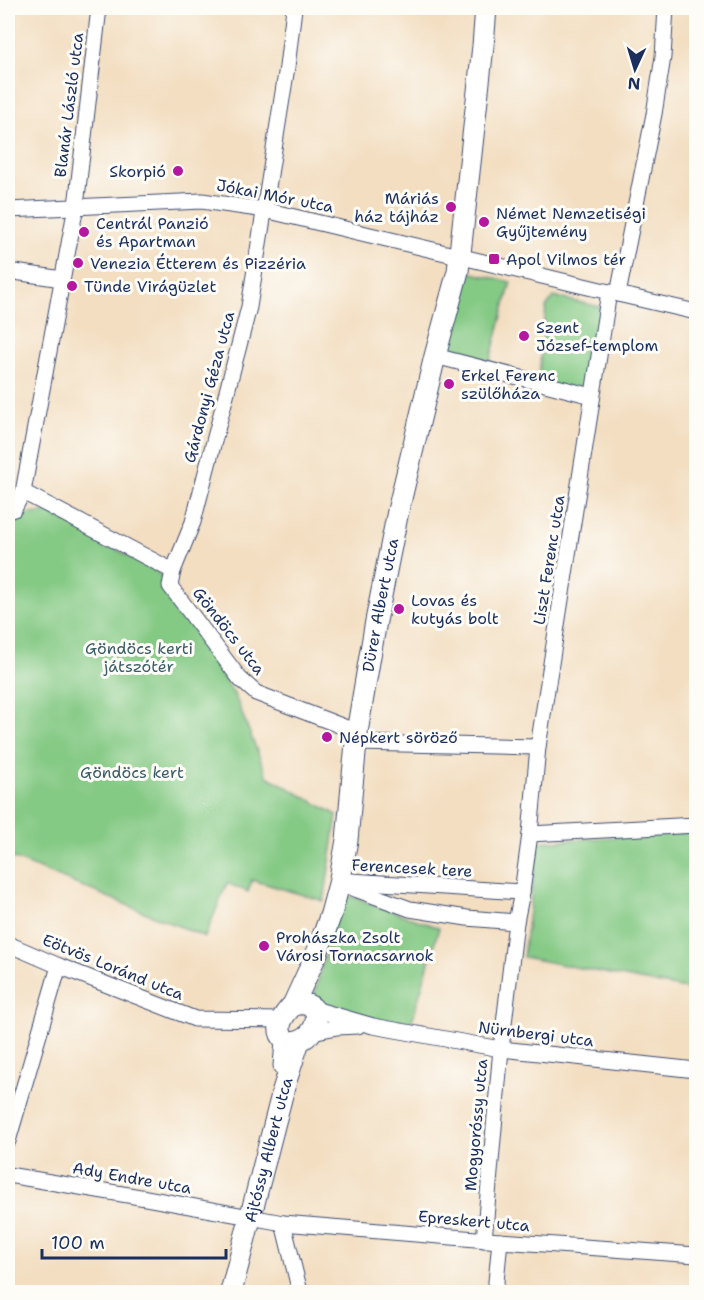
<svg xmlns="http://www.w3.org/2000/svg" width="704" height="1300" viewBox="0 0 704 1300" font-family="'Shantell Sans',sans-serif">
  <style>
    .green { fill: #84c984; stroke: #507c71; stroke-width: 1.5 }
    .lines { fill: none; stroke-linecap: round; stroke-linejoin: round }
    .street-casing { stroke: #3b496d; stroke-width: 17 }
    .secondary-casing { stroke: #3b496d; stroke-width: 23 }
    .street { stroke: #fff; stroke-width: 15 }
    .secondary { stroke: #fff; stroke-width: 21 }
    .poi-dot { fill: #b5179e; stroke: #fdfcf7; stroke-width: 2 }
    .labels { text-anchor: middle; dominant-baseline: central; stroke-width: 6; stroke-linejoin: round; paint-order: stroke }
    .street-label { font-size: 16px; fill: #1b2f5e; stroke: #fdfcf7 }
    .poi-label { font-size: 16px; fill: #1b2f5e; stroke: #fdfcf7; text-anchor: start }
    .park-label { font-size: 16px; fill: #3a5d69; stroke: #fdfcf7 }
  </style>
  <rect width="100%" height="100%" fill="#fdfcf7"/>
  <filter id="ink" filterUnits="userSpaceOnUse"><feTurbulence type="fractalNoise" baseFrequency=".0167" numOctaves="2"/><feDisplacementMap in="SourceGraphic" scale="12" xChannelSelector="R" yChannelSelector="G"/><feConvolveMatrix kernelMatrix="1 2 1 2 8 2 1 2 1" color-interpolation-filters="sRGB"/></filter>
  <filter id="wash" filterUnits="userSpaceOnUse"><feTurbulence type="fractalNoise" baseFrequency=".008" numOctaves="4" result="noise"/><feDisplacementMap in="SourceGraphic" scale="24" xChannelSelector="R" yChannelSelector="G"/><feGaussianBlur stdDeviation="1.35" result="paint"/><feColorMatrix in="noise" values="0 0 0 0 0 0 0 0 0 0 0 0 0 0 0 0 0 1.4 0 .05"/><feComposite in="paint" operator="in"/></filter>
  <g filter="url(#wash)">
    <rect width="100%" height="100%" fill="#f3dec1"/>
    <g class="green">
      <path d="M468 272 511 282 489 364 448 352Z"/>
      <path d="M554 297 606 308 592 396 538 382 546 307Z"/>
      <path d="M49 512 159 573 235 696 267 776 337 815 324 901 252 880 248 892 227 883 205 937 8 856V516Z"/>
      <path d="M696 832V991L523 957 538 842Z"/>
      <path d="M342 893 439 928 409 1031 312 1002Z"/>
    </g>
  </g>
  <g filter="url(#ink)">
    <g class="lines">
      <g class="street-casing">
        <g id="street">
          <path d="M8 210 202 201 265 210 609 292 696 312"/>
          <path d="M8 271 62 279"/>
          <path d="M618 294 654 114 663 57 666 8"/>
          <path d="M435 356 592 396"/>
          <path d="M23 492 76 206 99 8"/>
          <path d="M8 511 14 509 23 492 173 571 170 586 240 679 256 693 357 732"/>
          <path d="M173 571 193 522 249 307 287 67 294 8"/>
          <path d="M356 743 538 747"/>
          <path d="M530 834 696 825"/>
          <path d="M339 884 351 881 522 892"/>
          <path d="M344 885 410 909 467 918 516 922"/>
          <path d="M8 944 59 966 195 1019 282 1020"/>
          <path d="M314 1009 373 1026 501 1049 696 1070"/>
          <path d="M312 1032 337 1027 358 1026"/>
          <path d="M8 1141 59 966"/>
          <path d="M8 1175 146 1198 283 1223 500 1241 696 1255"/>
          <path d="M283 1223 300 1292"/>
          <path d="M484 1240 501 1049 516 922 522 892 530 834 538 747 609 292"/>
          <path d="M495 1292 500 1241"/>
        </g>
      </g>
      <g class="secondary-casing">
        <g id="secondary">
          <path id="s1" d="M293 1005 317 953 331 914 339 884 347 840 357 732 376 621 398 511 435 356 458 271 483 46 486 8"/>
          <path d="M284 1066 286 1041C273 1029 283 1015 293 1005 331 996 318 1048 286 1041"/>
          <path id="s2" d="M231 1292 284 1087 299 1041"/>
        </g>
      </g>
      <use href="#street" class="street"/>
      <use href="#secondary" class="secondary"/>
    </g>
  </g>
  <g class="poi-dot">
    <circle cx="178" cy="171" r="6"/>
    <circle cx="451" cy="207" r="6"/>
    <circle cx="484" cy="222" r="6"/>
    <circle cx="84" cy="232" r="6"/>
    <rect x="488" y="253" width="12" height="12" rx="3"/>
    <circle cx="78" cy="263" r="6"/>
    <circle cx="72" cy="286" r="6"/>
    <circle cx="524" cy="336" r="6"/>
    <circle cx="449" cy="384" r="6"/>
    <circle cx="399" cy="609" r="6"/>
    <circle cx="327" cy="737" r="6"/>
    <circle cx="264" cy="946" r="6"/>
  </g>
  <g class="labels">
    <g class="street-label">
      <text transform="translate(69 105) rotate(-83)">Blanár László utca</text>
      <text transform="translate(275 196) rotate(11)">Jókai Mór utca</text>
      <text transform="translate(209 387) rotate(-75)">Gárdonyi Géza utca</text>
      <text transform="translate(549 560) rotate(-81)">Liszt Ferenc utca</text>
      <text stroke="none"><textPath href="#s1" startOffset="412">Dürer Albert utca</textPath></text>
      <text transform="translate(229 631) rotate(52)">Göndöcs utca</text>
      <text transform="translate(412 868) rotate(3)">Ferencesek tere</text>
      <text transform="translate(113 967) rotate(22)">Eötvös Loránd utca</text>
      <text transform="translate(536 1034) rotate(7)">Nürnbergi utca</text>
      <text transform="translate(476 1125) rotate(-85)">Mogyoróssy utca</text>
      <text stroke="none"><textPath href="#s2" startOffset="147">Ajtóssy Albert utca</textPath></text>
      <text transform="translate(132 1178) rotate(10)">Ady Endre utca</text>
      <text transform="translate(474 1221) rotate(5)">Epreskert utca</text>
    </g>
    <g class="poi-label">
      <text x="166" y="171" text-anchor="end">Skorpió</text>
      <text x="439" y="198" text-anchor="end">Máriás<tspan x="439" dy="18">ház tájház</tspan></text>
      <text x="496" y="213">Német Nemzetiségi<tspan x="496" dy="18">Gyűjtemény</tspan></text>
      <text x="96" y="223">Centrál Panzió<tspan x="96" dy="18">és Apartman</tspan></text>
      <text x="506" y="259">Apol Vilmos tér</text>
      <text x="90" y="263">Venezia Étterem és Pizzéria</text>
      <text x="84" y="286">Tünde Virágüzlet</text>
      <text x="536" y="327">Szent<tspan x="536" dy="18">József-templom</tspan></text>
      <text x="461" y="375">Erkel Ferenc<tspan x="461" dy="18">szülőháza</tspan></text>
      <text x="411" y="600">Lovas és<tspan x="411" dy="18">kutyás bolt</tspan></text>
      <text x="339" y="737">Népkert söröző</text>
      <text x="276" y="937">Prohászka Zsolt<tspan x="276" dy="18">Városi Tornacsarnok</tspan></text>
    </g>
    <g class="park-label">
      <text x="139" y="648">Göndöcs kerti<tspan x="139" dy="18">játszótér</tspan></text>
      <text x="132" y="772">Göndöcs kert</text>
    </g>
  </g>
  <rect width="704" height="1300" fill="none" stroke="#fdfcf7" stroke-width="30"/>
  <g transform="translate(635 69) rotate(184)" stroke="#fdfcf7" stroke-width="4.5" paint-order="stroke">
  <path d="M0-4.5L10 22L0 15L-10 22Z" fill="#1b2f5e"/>
  <text y="-9" font-size="16" font-weight="bold" text-anchor="middle" fill="#1b2f5e">N</text>
  </g>
  <path d="M42 1249v9h184v-9" fill="none" stroke="#1b2f5e" stroke-width="3"/>
  <text x="51" y="1249" font-size="18" fill="#1b2f5e" stroke="#fdfcf7" stroke-width="4.5" paint-order="stroke">100 m</text>
</svg>
